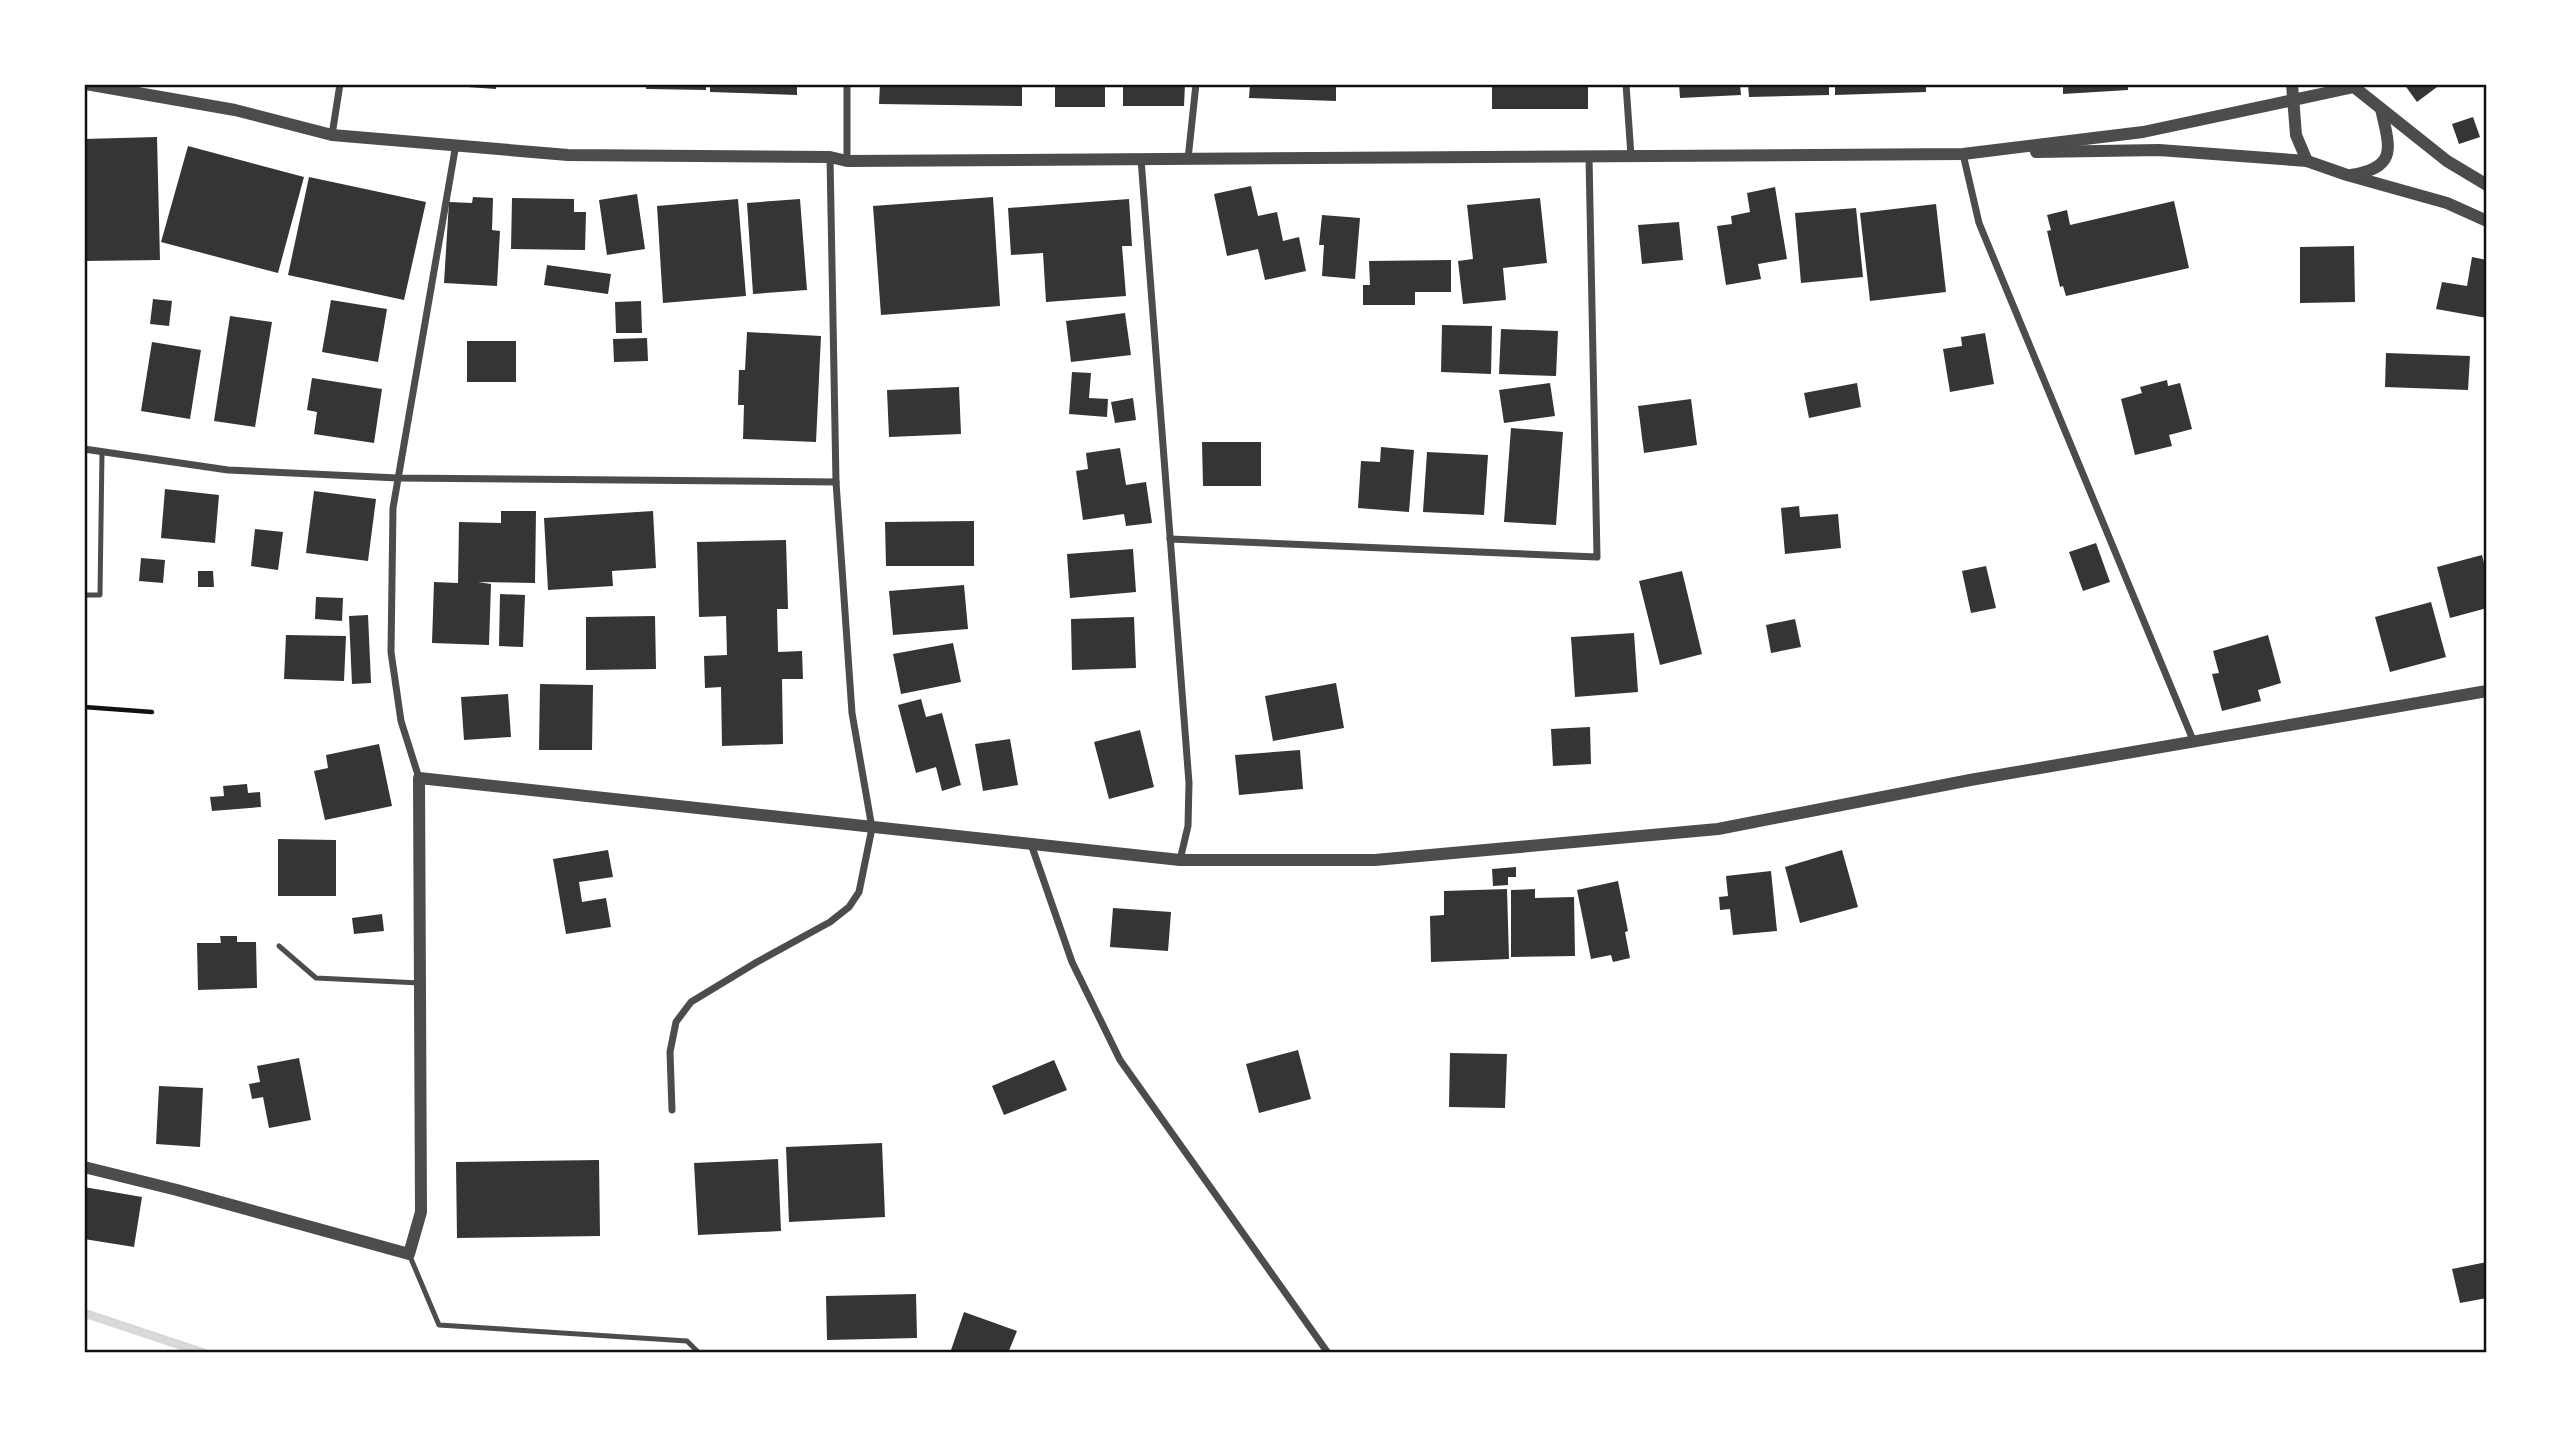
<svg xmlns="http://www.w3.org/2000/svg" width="2571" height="1437" viewBox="0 0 2571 1437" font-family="'Fira Sans Condensed',sans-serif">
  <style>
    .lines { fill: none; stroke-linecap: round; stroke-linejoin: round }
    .stream { stroke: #d9d9d9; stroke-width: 9 }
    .building { fill: #353535 }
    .path { stroke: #111; stroke-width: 4.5 }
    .service { stroke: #4c4c4c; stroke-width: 5 }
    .minor { stroke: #4c4c4c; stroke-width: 7 }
    .tertiary { stroke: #4c4c4c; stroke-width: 12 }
    .neatline { fill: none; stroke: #111; stroke-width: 2.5 }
  </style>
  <rect width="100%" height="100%" fill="#fff"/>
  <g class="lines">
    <path class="stream" d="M84 1313 204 1353"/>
  </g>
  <g class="building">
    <path d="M453 84H496V89L453 86Z"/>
    <path d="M646 84H706V90L646 89Z"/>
    <path d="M710 84H797V95L710 92Z"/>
    <path d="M880 84H1022V106L879 104Z"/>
    <rect x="1055" y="84" width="50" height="23"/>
    <path d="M1123 84H1185L1184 106H1123Z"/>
    <path d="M1250 84H1336V101L1249 98Z"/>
    <rect x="1492" y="84" width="96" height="25"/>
    <path d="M1679 84H1740L1741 95 1680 98Z"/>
    <path d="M1748 84H1829V95L1749 97Z"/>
    <path d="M1835 84H1926V92L1835 95Z"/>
    <path d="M2063 84H2128V90L2063 94Z"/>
    <path d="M2404 84H2441L2417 102Z"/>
    <path d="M2473 117 2480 137 2459 144 2452 124Z"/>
    <path d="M157 137 160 260 84 261V139Z"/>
    <path d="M188 146 304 177 278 273 161 242Z"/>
    <path d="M309 177 426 202 404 300 288 275Z"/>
    <path d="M1251 186 1258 216 1277 212 1283 241 1299 237 1306 271 1265 280 1258 249 1227 256 1214 194Z"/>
    <path d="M1775 187 1787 259 1758 264 1761 279 1726 285 1717 226 1732 224 1731 216 1750 212 1747 193Z"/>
    <path d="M637 194 645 249 607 255 599 200Z"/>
    <path d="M473 197 493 198 492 230 500 231 497 286 444 283 449 202 472 203Z"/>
    <path d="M993 197 1000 306 881 315 873 206Z"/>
    <path d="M512 198 574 199V212H586L585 250 511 249Z"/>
    <path d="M1540 198 1547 263 1503 268 1506 300 1463 304 1458 261 1473 259 1467 205Z"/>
    <path d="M738 199 746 296 663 303 657 206Z"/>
    <path d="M800 199 807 290 753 294 747 203Z"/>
    <path d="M1129 199 1132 246H1122L1126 296 1046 302 1043 253 1011 255 1008 208Z"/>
    <path d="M2174 201 2189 268 2066 296 2063 286 2060 287 2047 231 2051 230 2047 215 2067 210 2070 225Z"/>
    <path d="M1936 204 1946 292 1870 301 1860 213Z"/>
    <path d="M1856 208 1863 277 1801 283 1795 213Z"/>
    <path d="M1322 215 1360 218 1355 279 1322 276 1324 245H1319Z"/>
    <path d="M1679 222 1683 260 1642 264 1638 225Z"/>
    <path d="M2354 246 2355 302 2300 303V247Z"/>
    <path d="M2472 257 2487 260V318L2436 309 2442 282 2467 286Z"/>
    <path d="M1451 260V292H1415V305H1363V285H1370L1369 261Z"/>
    <path d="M547 265 611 274 608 294 544 285Z"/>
    <path d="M153 299 172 301 169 326 150 324Z"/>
    <path d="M331 300 387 309 378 362 322 352Z"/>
    <path d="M641 301 642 333H616L615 302Z"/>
    <path d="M1125 313 1131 355 1071 362 1066 321Z"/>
    <path d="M230 316 272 322 255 427 214 421Z"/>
    <path d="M1442 325 1492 326 1491 374 1441 372Z"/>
    <path d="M1501 329 1558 331 1556 376 1499 374Z"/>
    <path d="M747 332 821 336 816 442 743 439 744 405H738L739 370H745Z"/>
    <path d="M1985 333 1994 384 1950 392 1943 349 1962 346 1961 337Z"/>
    <path d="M647 338 648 361 614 362 613 339Z"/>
    <rect x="467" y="341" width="49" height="41"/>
    <path d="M152 342 201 350 190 419 141 411Z"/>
    <path d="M2386 353 2470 356 2468 390 2385 387Z"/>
    <path d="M1072 372 1091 373 1089 398 1108 399 1107 417 1069 414Z"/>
    <path d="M312 378 382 389 374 443 314 434 317 412 307 410Z"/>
    <path d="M2167 380 2168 386 2180 383 2192 429 2169 435 2172 446 2135 455 2121 399 2142 393 2140 387Z"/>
    <path d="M1550 383 1555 416 1504 423 1499 390Z"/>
    <path d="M1857 383 1861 407 1809 418 1804 393Z"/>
    <path d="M959 387 961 434 889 437 887 390Z"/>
    <path d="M1133 398 1136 420 1115 423 1111 402Z"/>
    <path d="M1691 399 1697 445 1644 453 1638 406Z"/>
    <path d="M1511 428 1563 432 1556 525 1504 522Z"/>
    <path d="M1202 442H1261V486H1203Z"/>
    <path d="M1381 447 1414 450 1409 512 1358 508 1361 461 1380 462Z"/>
    <path d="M1120 448 1126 485 1146 482 1152 523 1126 526 1124 514 1083 520 1076 471 1088 469 1086 453Z"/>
    <path d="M1427 452 1488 455 1484 515 1423 512Z"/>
    <path d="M165 489 219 495 215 543 161 538Z"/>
    <path d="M314 491 376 499 368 561 306 553Z"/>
    <path d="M1799 506 1800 517 1838 514 1841 548 1785 554 1781 508Z"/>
    <path d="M501 511H536L535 583 478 582 491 584 489 645 432 643 434 582 458 583 459 522 501 523Z"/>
    <path d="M653 511 656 568 612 571 613 586 548 590 544 518Z"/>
    <path d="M974 521V566H886L885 522Z"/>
    <path d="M255 529 283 532 278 570 251 566Z"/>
    <path d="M786 540 788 609H777L778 652 802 651 803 679H782L783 744 722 746 721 687 705 688 704 656 727 655 726 616 699 617 697 542Z"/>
    <path d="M2096 543 2110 582 2083 591 2069 552Z"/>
    <path d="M1133 549 1136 592 1070 598 1067 554Z"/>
    <path d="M2482 555 2487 575V608L2450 618 2437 567Z"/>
    <path d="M141 558 165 560 163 583 139 581Z"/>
    <path d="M1986 566 1996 608 1971 613 1962 571Z"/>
    <path d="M198 571H213L214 587H198Z"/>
    <path d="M1682 571 1702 654 1660 665 1639 581Z"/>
    <path d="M964 585 968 629 893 635 889 591Z"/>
    <path d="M500 594 525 595 523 647 499 646Z"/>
    <path d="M316 597 343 598 342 621 315 619Z"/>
    <path d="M2431 602 2446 657 2390 672 2375 617Z"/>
    <path d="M368 615 371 683 352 684 349 616Z"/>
    <path d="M655 616 656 669 586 670V617Z"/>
    <path d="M1134 617 1136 668 1072 670 1071 619Z"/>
    <path d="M1795 619 1801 647 1771 653 1766 625Z"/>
    <path d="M1634 633 1638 692 1575 697 1571 637Z"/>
    <path d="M286 635 346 636 344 681 284 679Z"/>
    <path d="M2268 635 2281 683 2258 690 2261 701 2222 711 2212 674 2219 673 2213 651Z"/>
    <path d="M953 643 961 682 901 694 893 654Z"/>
    <path d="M1336 683 1344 728 1273 741 1265 696Z"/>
    <path d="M540 684 593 685 592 750H539Z"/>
    <path d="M508 694 511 737 464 740 461 697Z"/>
    <path d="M921 699 926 717 942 713 961 785 942 791 936 767 916 773 898 705Z"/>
    <path d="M1590 727 1591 764 1553 766 1551 729Z"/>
    <path d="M1140 730 1154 787 1109 799 1094 742Z"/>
    <path d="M1010 739 1018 785 983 791 975 744Z"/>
    <path d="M379 744 392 806 325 820 314 771 328 768 326 755Z"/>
    <path d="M1300 750 1303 789 1239 795 1235 755Z"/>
    <path d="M247 784 248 793 260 792 261 807 212 811 210 797 224 796 223 786Z"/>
    <path d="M278 839 336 840V896H278Z"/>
    <path d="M608 850 613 877 579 882 582 902 606 898 611 927 566 934 553 859Z"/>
    <path d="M1842 850 1858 907 1800 923 1785 867Z"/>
    <path d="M1516 867V877H1508V885L1493 886 1492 869Z"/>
    <path d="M1771 871 1777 931 1733 935 1730 909 1720 910 1719 897 1728 896 1726 876Z"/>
    <path d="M1618 881 1628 931 1625 932 1630 958 1613 962 1611 955 1591 959 1577 890Z"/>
    <path d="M1507 889 1509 959 1431 962 1430 916 1444 915V891Z"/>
    <path d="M1535 889V898L1574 897 1575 956 1511 957V890Z"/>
    <path d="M1113 908 1171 912 1168 951 1110 947Z"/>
    <path d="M382 914 384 931 354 934 352 918Z"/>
    <path d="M220 936H237V942H256L257 988 198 990 197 943H221Z"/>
    <path d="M1298 1050 1311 1099 1259 1113 1246 1064Z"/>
    <path d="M1450 1053 1507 1054 1505 1108 1449 1107Z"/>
    <path d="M299 1058 311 1120 269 1128 263 1097 252 1099 249 1084 260 1082 257 1066Z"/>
    <path d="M1054 1060 1067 1090 1004 1115 992 1086Z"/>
    <path d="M159 1086 203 1088 200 1147 156 1144Z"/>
    <path d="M882 1143 885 1217 789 1222 786 1147Z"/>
    <path d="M778 1159 781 1231 698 1235 694 1163Z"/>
    <path d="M599 1160 600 1236 457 1238 456 1162Z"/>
    <path d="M84 1187 142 1197 134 1247 84 1239Z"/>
    <path d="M2487 1262V1298L2460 1303 2452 1269Z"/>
    <path d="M916 1294 917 1338 827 1340 826 1296Z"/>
    <path d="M964 1312 1017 1331 1008 1353H950Z"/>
  </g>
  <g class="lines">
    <path class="path" d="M84 707 152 712"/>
    <g class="service">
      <path d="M84 595H100L102 452"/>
      <path d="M279 946 316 978 420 983"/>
      <path d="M409 1254 439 1325 687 1341 699 1353"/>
    </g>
    <g class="minor">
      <path d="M847 84V161"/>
      <path d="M1626 84 1631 156"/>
      <path d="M332 135 340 84"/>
      <path d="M1963 154 1979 223 2193 740"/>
      <path d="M1141 159 1189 783 1188 826 1180 860"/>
      <path d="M1188 159 1196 84"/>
      <path d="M84 449 228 470 398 478 836 482"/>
      <path d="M1170 539 1597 557 1589 157"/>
      <path d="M419 778 401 721 391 652 393 508 456 144"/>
      <path d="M1031 844 1072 962 1120 1060 1328 1353"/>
      <path d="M672 1110 670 1052 676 1022 691 1002 757 962 830 922 849 907 859 892 872 828 852 713 836 482 830 157"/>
    </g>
    <g class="tertiary">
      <path d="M86 84 235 110 332 135 568 155 830 157 847 161 1963 154 2143 132 2354 87 2447 161 2487 185"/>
      <path d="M2292 84 2296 135 2307 161"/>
      <path d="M2036 152 2159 150 2307 161 2347 175 2447 203 2487 221"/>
      <path d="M2351 175C2398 167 2390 148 2381 109"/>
      <path d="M84 1167 177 1190 409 1254 421 1212 419 778 1180 860H1375L1718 829 1970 780 2487 691"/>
    </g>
  </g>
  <rect width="2571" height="1437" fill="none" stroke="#ffffff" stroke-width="172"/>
  <rect x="86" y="86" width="2399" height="1265" class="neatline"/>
</svg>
